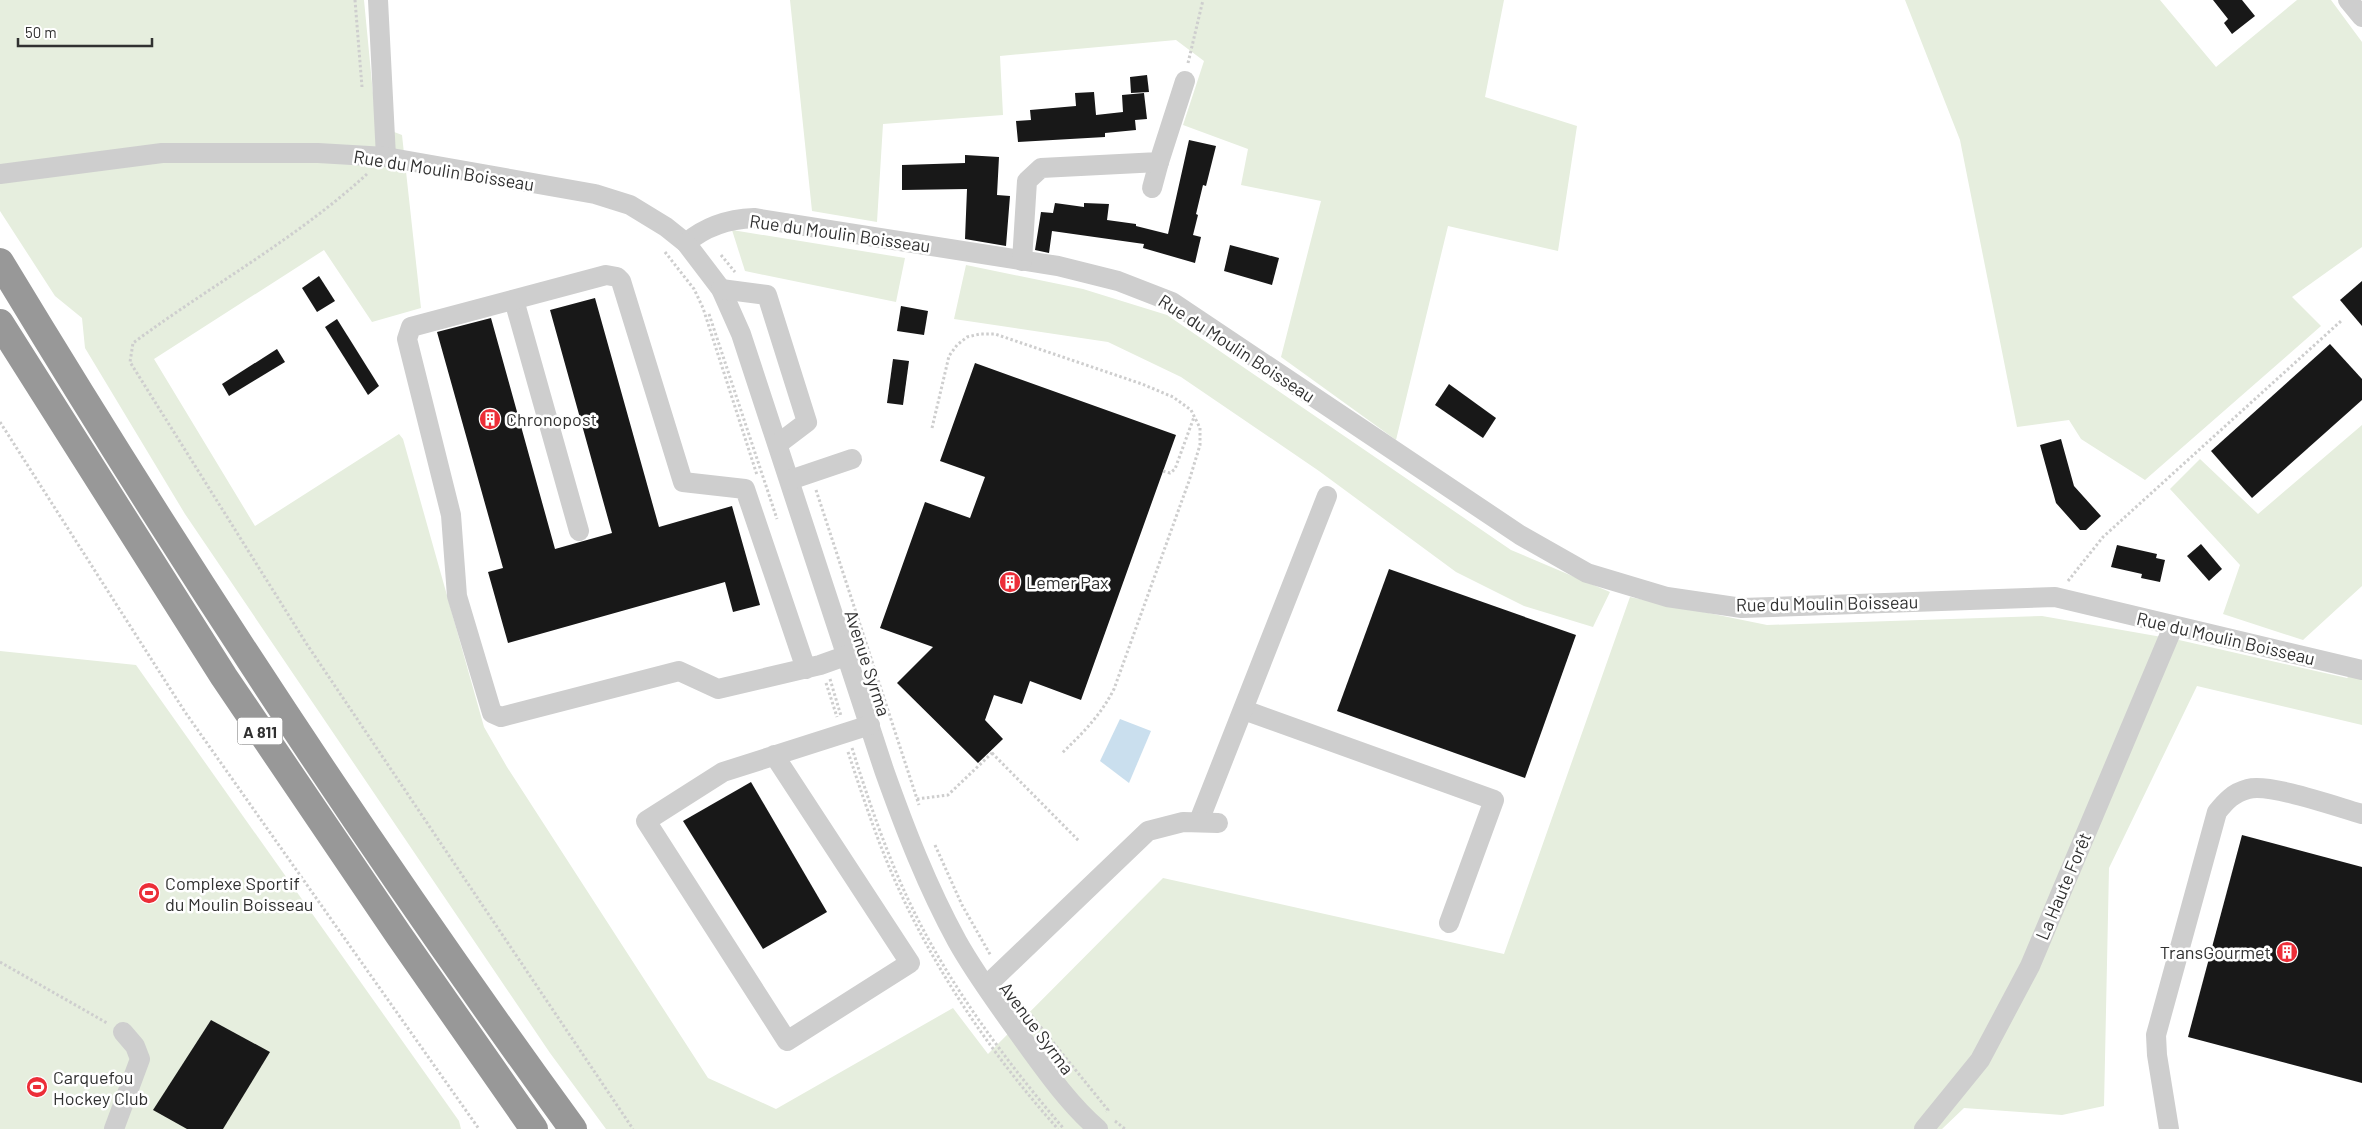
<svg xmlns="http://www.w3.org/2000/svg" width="2362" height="1129" viewBox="0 0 2362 1129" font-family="Barlow,sans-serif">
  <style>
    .green { fill: #e6eede }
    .water { fill: #cadfee }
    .building { fill: #181818 }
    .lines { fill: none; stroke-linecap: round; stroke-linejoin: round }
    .path { stroke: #cecece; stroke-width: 3; stroke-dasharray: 2.5 2.5; stroke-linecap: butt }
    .minor { stroke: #cecece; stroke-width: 20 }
    .highway { stroke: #989898; stroke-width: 28 }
    .labels { text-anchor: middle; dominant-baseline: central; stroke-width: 5; stroke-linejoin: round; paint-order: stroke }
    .shield { fill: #fff; stroke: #6f6f6f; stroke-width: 1 }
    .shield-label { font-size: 16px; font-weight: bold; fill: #313131 }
    .street-label { font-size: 18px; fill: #313131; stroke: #fff }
    .poi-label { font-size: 18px; fill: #313131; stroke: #fff; text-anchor: start }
  </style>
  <rect width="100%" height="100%" fill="#fff"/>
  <g class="green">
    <path d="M0 0H364L376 125 402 135 421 308 372 322 324 250 154 359 255 526 399 434 403 439 484 727 507 767 708 1078 776 1109 953 1008 988 1054 1163 878 1504 954 1630 597 1767 625 2042 616 2179 640 2347 678 2362 663V725L2197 686 2109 868 2104 1106 2062 1115 1964 1108 1942 1129H606L550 1053 185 514 85 348 82 318 55 296 0 211Z"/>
    <path d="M790 0H1504L1485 97 1577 126 1558 251 1448 226 1396 440 1281 357 1321 201 1241 185 1248 149 1183 125 1204 61 1176 40 1000 56 1003 115 883 124 877 222 812 211Z"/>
    <path d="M1905 0H2160L2216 67 2297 0H2331L2362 42V247L2292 297 2321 326 2145 480 2081 439 2069 420 2017 427 1960 140Z"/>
    <path d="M732 230 905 258 896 302 745 271Z"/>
    <path d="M966 265 1083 289 1167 315 1511 550 1610 592 1593 627 1524 606 1456 572 1319 471 1181 377 1108 342 954 319Z"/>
    <path d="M2362 425V586L2303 640 2223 614 2240 565 2170 489 2200 459 2258 514Z"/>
    <path d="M0 651 136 665 459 1121 461 1129H0Z"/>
  </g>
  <path class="water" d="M1120 719 1151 731 1129 783 1100 761Z"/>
  <g class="building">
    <path d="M2213 0H2242L2255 16 2232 34 2224 23 2228 19Z"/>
    <path d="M1147 75 1149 92 1131 93 1130 77Z"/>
    <path d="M1094 92 1096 115 1123 112 1122 95 1144 93 1147 119 1135 120 1136 130 1105 133V137L1018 142 1016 121 1031 120 1030 110 1076 106 1075 93Z"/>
    <path d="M1189 140 1216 146 1206 186 1203 185 1196 214 1198 215 1193 235 1201 237 1195 263 1143 248 1144 244 1052 231 1049 253 1035 250 1041 212 1053 213 1055 203 1084 207V203L1109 204 1107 220 1136 224V226L1168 234Z"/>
    <path d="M965 155 999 157 997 195 1010 196 1006 246 965 239 967 189 902 190V165L965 163Z"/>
    <path d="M1230 245 1279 258 1272 285 1224 271Z"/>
    <path d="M319 276 335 301 317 312 302 288Z"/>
    <path d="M2362 281V326L2340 300Z"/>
    <path d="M595 298 659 527 732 506 760 605 733 612 725 582 508 643 488 572 503 568 437 332 491 318 555 549 612 533 550 310Z"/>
    <path d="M901 306 928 311 924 335 897 331Z"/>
    <path d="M337 319 379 386 368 395 325 327Z"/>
    <path d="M2330 344 2362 379V400L2252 498 2211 451Z"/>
    <path d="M277 349 285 362 229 396 222 384Z"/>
    <path d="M893 359 909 361 903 405 887 403Z"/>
    <path d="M975 363 1176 435 1081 700 1030 681 1022 704 994 695 985 720 1003 739 978 763 897 683 933 647 880 628 925 502 970 518 985 477 940 461Z"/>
    <path d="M1449 384 1496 418 1483 438 1435 405Z"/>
    <path d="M2061 439 2074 486 2101 516 2086 530H2080L2056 503 2040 445Z"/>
    <path d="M2201 544 2222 569 2209 581 2187 556Z"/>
    <path d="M2117 545 2157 554 2156 558 2165 560 2160 582 2141 578 2142 574 2111 567Z"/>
    <path d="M1389 569 1576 635 1525 778 1337 711Z"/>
    <path d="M751 782 827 912 763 949 683 821Z"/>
    <path d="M2242 835 2362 867V1083L2188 1037Z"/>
    <path d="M211 1020 270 1052 223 1129H187L153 1110Z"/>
  </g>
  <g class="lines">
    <g class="path">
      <path d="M355 0 362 87"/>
      <path d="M1188 63 1203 0"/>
      <path d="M367 174C296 239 210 286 133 343L130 362 306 643 633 1129"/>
      <path d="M665 252 694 289 703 308 757 475"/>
      <path d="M721 255 735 272"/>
      <path d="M709 314 777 519"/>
      <path d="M0 422 185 712 479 1129"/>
      <path d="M932 428 949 356 957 345 967 337 980 334H995L1142 384 1173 397 1191 410 1200 428V445L1189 481 1114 689C1101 715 1082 734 1061 754"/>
      <path d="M1163 471 1170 473 1175 469 1194 417"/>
      <path d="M816 490 919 805"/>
      <path d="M2068 581 2103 537 2341 321"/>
      <path d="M830 679 841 716"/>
      <path d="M826 683 837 717"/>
      <path d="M852 748C868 799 885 849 907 897 946 981 1004 1059 1064 1129"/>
      <path d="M848 752C861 791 874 831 890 869 930 964 990 1053 1058 1129"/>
      <path d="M992 753 1079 841"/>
      <path d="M917 799 948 795 992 753 990 751"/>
      <path d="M935 845 962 905 991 956"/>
      <path d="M0 962 107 1023"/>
      <path d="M1031 1015 1108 1110 1106 1112"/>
      <path d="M1115 1121 1125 1129"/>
    </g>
    <g class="minor">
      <path d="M378 0 386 157"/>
      <path d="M2348 0 2362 17"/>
      <path d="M0 174 162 153H318L386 157 595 194 630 205 666 227 686 243C706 226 728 219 754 218L1058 266 1118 281 1172 302 1520 535 1587 573 1667 597 1742 608 2055 597 2362 670"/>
      <path d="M1152 188 1159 162"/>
      <path d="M686 243 721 289 741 334 884 770C905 829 927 886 957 941 977 977 1003 1011 1027 1045 1048 1074 1071 1106 1098 1129"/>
      <path d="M1022 261 1027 181 1041 168 1159 162 1185 81"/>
      <path d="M721 289 767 295 807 422 778 444"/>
      <path d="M514 300 579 531"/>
      <path d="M790 480 852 459"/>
      <path d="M806 669 745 489 683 482 621 281 617 277 606 275 411 327 407 339 451 515 457 596 492 713 501 717 679 671 718 689 820 665 848 655"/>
      <path d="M1244 710 1494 800 1449 923"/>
      <path d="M774 755 910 963 787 1041 646 821 723 772 870 725"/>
      <path d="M1199 821 1327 496"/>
      <path d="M986 986 1148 831 1183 822 1218 823"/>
      <path d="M114 1129 140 1059 135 1046 123 1032"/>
      <path d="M1924 1129 1980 1060 2030 966 2173 627"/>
      <path d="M2169 1129 2157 1055 2156 1035 2217 812C2226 801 2233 793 2248 789 2270 783 2337 807 2362 814"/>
    </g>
    <g class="highway">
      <path d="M0 262C179 558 369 849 573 1129"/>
      <path d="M0 323 224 677 398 934 534 1129"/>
    </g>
  </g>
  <defs>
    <g id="building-disc" transform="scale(1.125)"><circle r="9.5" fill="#ec2e38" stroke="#fff"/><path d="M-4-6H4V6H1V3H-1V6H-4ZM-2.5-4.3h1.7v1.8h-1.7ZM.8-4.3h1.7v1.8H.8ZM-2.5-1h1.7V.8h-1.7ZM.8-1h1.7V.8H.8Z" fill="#fff"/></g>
    <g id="stadium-disc" transform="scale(1.125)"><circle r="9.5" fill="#ec2e38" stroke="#fff"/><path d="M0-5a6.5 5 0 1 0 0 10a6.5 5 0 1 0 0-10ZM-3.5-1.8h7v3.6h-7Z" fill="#fff"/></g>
  </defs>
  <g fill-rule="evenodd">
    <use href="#building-disc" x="490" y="419"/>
    <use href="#building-disc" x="1010" y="582"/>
    <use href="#stadium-disc" x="149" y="893"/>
    <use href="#building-disc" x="2287" y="952"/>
    <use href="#stadium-disc" x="37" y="1087"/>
  </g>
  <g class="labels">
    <rect class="shield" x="237.5" y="717.5" width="45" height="27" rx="4"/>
    <g class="shield-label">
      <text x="260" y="731">A 811</text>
    </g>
    <g class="street-label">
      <text transform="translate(444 170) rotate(9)">Rue du Moulin Boisseau</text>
      <text transform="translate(840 233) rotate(8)">Rue du Moulin Boisseau</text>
      <text transform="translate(1237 348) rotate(33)">Rue du Moulin Boisseau</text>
      <text transform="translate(1827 603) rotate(-1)">Rue du Moulin Boisseau</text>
      <text transform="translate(2226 638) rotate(13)">Rue du Moulin Boisseau</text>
      <text transform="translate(868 663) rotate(72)">Avenue Syrma</text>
      <text transform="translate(2063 886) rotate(-67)">La Haute Forêt</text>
      <text transform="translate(1037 1028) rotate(53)">Avenue Syrma</text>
    </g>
    <g class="poi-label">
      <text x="506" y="419">Chronopost</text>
      <text x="1026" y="582">Lemer Pax</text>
      <text x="165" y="883">Complexe Sportif<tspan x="165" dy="21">du Moulin Boisseau</tspan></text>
      <text x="2271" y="952" text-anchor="end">TransGourmet</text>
      <text x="53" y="1077">Carquefou<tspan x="53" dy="21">Hockey Club</tspan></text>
    </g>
  </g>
  <path d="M18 38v8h134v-8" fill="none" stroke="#313131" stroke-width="2.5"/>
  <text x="25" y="38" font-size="15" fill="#313131" stroke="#ffffff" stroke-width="4" paint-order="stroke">50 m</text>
</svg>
